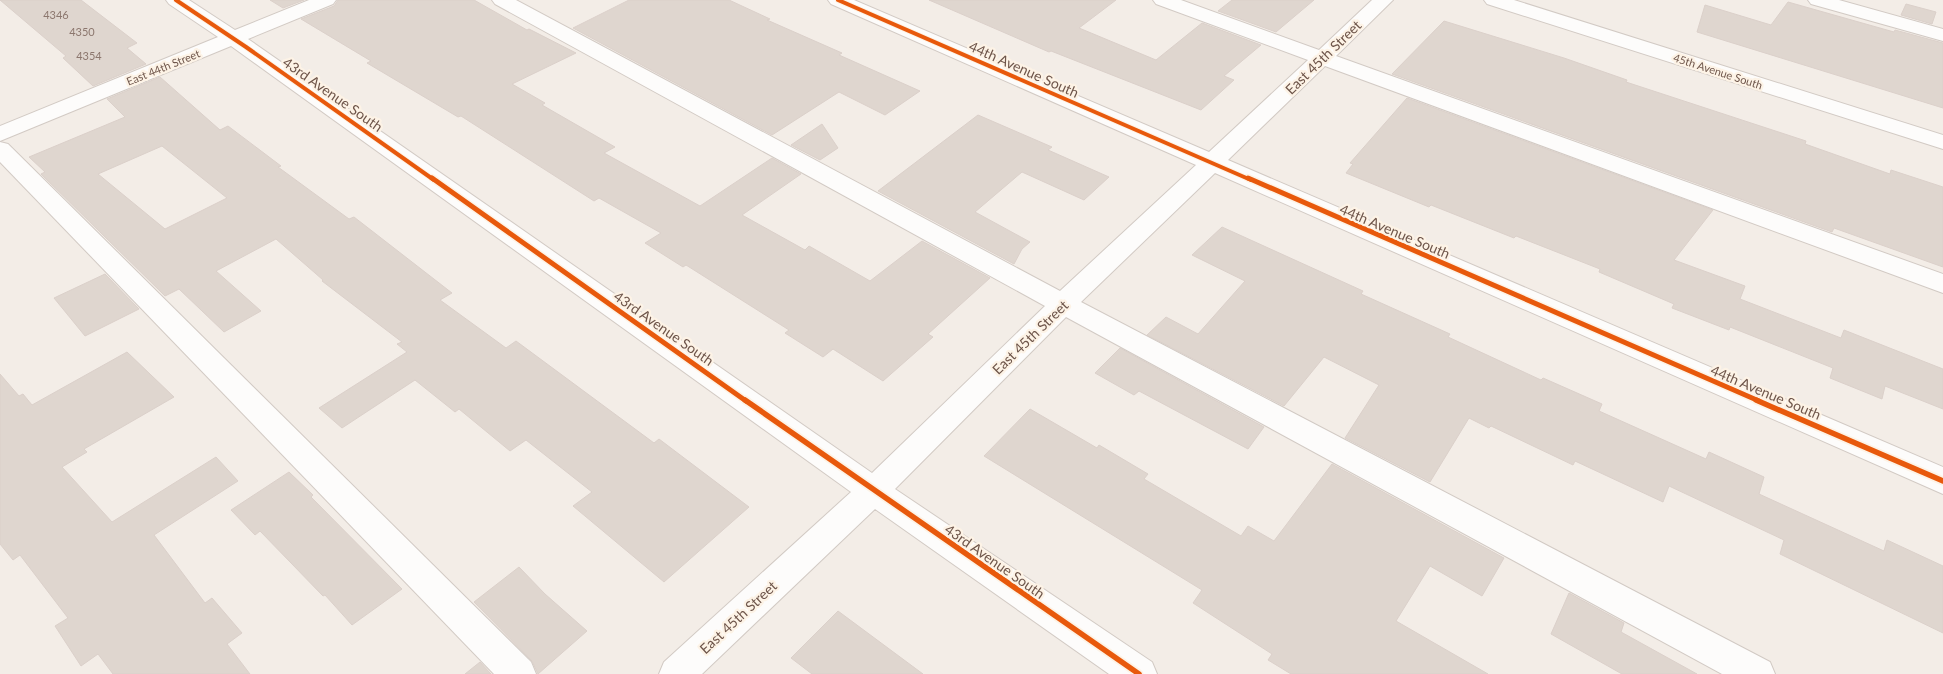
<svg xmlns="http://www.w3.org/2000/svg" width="1943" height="674" viewBox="0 0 1943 674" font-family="Lato,sans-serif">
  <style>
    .building { fill: #dfd6cf; stroke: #dbd0ca; fill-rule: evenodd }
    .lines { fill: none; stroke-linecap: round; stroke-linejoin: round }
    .minor-casing { stroke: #d2cac4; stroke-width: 2 }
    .minor { fill: #fdfcfb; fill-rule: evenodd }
    .cycleway-far2-casing { stroke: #fdf3e6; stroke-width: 6 }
    .cycleway-far1-casing { stroke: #fdf3e6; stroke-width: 8 }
    .cycleway-casing { stroke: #fdf3e6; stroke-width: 9 }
    .cycleway-far2 { stroke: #e8590c; stroke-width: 4 }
    .cycleway-far1 { stroke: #e8590c; stroke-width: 5 }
    .cycleway { stroke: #e8590c; stroke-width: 5.5 }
    .labels { text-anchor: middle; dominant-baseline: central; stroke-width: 4.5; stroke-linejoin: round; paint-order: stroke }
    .number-label { font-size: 11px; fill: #8c776e }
    .far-street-label { font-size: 11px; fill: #6e554a; stroke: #fdf3e6 }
    .street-label { font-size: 14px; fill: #6e554a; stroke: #fdf3e6 }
  </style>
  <rect width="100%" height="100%" fill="#f3ede7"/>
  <g class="building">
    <path d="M0 0H81L137 43 127 48 146 64 93 86 63 58 66 56Z"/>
    <path d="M270 0H304L283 8Z"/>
    <path d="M338 0H474L527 30 529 29 576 53 512 84 545 103 542 105 615 147 604 153 700 206 772 158 801 174 742 215 805 250 809 246 870 281 922 241 990 278 928 334 933 337 883 381 833 349 823 357 785 333 789 330 686 265 683 267 645 243 661 233 599 198 594 201 461 116 458 117 367 63 371 61 301 19 334 6Z"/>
    <path d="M629 0H729L770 19 767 20 842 53 839 55 920 91 885 115 839 92 772 135 573 28Z"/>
    <path d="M929 0H1116L1079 28 1156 60 1202 23 1261 45 1224 76 1234 80 1201 110 1051 51 1049 52Z"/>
    <path d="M1232 0H1314L1276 32 1218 11Z"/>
    <path d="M1788 2 1894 32 1895 30 1943 43V108L1697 32 1705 5 1771 25Z"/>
    <path d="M1906 4 1936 12 1932 24 1901 15Z"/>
    <path d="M1444 21 1564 58 1627 80 1626 82 1806 141 1805 144 1890 174 1891 170 1943 187V267L1834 228 1832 232 1392 74Z"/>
    <path d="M160 77 220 130 228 126 281 166 278 167 349 219 354 217 452 293 440 300 506 348 516 341 654 443 659 439 749 507 664 582 573 506 592 492 526 440 510 451 459 409 455 412 415 380 342 428 319 408 407 352 397 344 402 342 322 281 323 280 276 239 216 271 261 311 224 332 179 289 165 296 41 174 45 172 29 157 125 117 107 99ZM162 146 227 198 165 229 98 174Z"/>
    <path d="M1407 98 1713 210 1674 260 1745 286 1740 299 1841 338 1844 330 1943 369V409L1885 386 1882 399 1830 378 1833 368 1730 327 1729 330 1672 308 1674 304 1599 272 1600 269 1516 236 1514 238 1431 205 1429 207 1346 173 1353 164 1350 163Z"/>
    <path d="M978 115 1052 147 1048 150 1109 177 1084 200 1022 172 975 212 1030 242 1022 249 1014 264 878 191Z"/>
    <path d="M822 124 838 148 820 160 791 145Z"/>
    <path d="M1222 227 1363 291 1361 294 1450 334 1448 337 1541 380 1543 378 1602 404 1599 411 1706 459 1709 452 1764 477 1759 494 1884 551 1887 540 1943 566V633L1780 554 1784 540 1669 486 1663 502 1575 461 1573 465 1491 426 1489 428 1469 418 1430 482 1345 438 1379 385 1324 357 1284 406 1147 335 1166 317 1198 334 1245 281 1192 255Z"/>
    <path d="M105 274 139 309 85 336 54 298Z"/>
    <path d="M1120 348 1264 427 1248 449 1139 391 1134 395 1095 373Z"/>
    <path d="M127 352 174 397 84 449 87 452 62 467 112 522 216 457 238 481 154 535 205 603 212 598 242 633 227 644 250 674H113L98 654 81 666 55 626 68 618 20 555 13 560 0 544V374L19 396 23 394 32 405Z"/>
    <path d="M1030 409 1097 448 1099 445 1148 474 1144 479 1241 536 1248 526 1274 541 1332 464 1504 558 1482 596 1430 566 1396 621 1488 674H1291L1268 660 1272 654 1193 603 1202 590 984 456Z"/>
    <path d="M289 472 313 495 311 497 402 589 352 625 325 595 323 596 260 531 255 535 231 510Z"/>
    <path d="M519 567 545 594 587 631 538 674 532 661 474 602Z"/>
    <path d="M1569 593 1624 623 1621 632 1697 674H1622L1551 634Z"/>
    <path d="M838 611 923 674H812L791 658Z"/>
    <path d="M480 662 491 674H465Z"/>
  </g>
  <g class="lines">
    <g class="minor-casing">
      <g id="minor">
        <path d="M166 0H189L235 30 309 0H336L333 4 248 39 872 473 1045 306 495 4 492 0H516L1060 291 1196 165 831 4 828 0H854L1209 152 1308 60 1156 4 1153 0H1181L1319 50 1372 0H1393L1336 56 1943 274V293L1325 66 1228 160 1943 467V494L1215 173 1081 302 1770 662 1775 674H1722L1066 317 895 489 1152 662 1157 674H1109L875 509 702 674H659L664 662 851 492 231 46 0 141V126L218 37 169 4Z"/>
        <path d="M1484 0H1514L1943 135V149L1487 4Z"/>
        <path d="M1808 0H1839L1943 29V41L1811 4Z"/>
        <path d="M0 142 8 144 531 662 536 674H494L0 162Z"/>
      </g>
    </g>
    <use href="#minor" class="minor"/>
    <g class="cycleway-far2-casing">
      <g id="cycleway-far2">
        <path d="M176 0 246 47 434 180"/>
        <path d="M838 0 1251 180"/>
      </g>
    </g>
    <g class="cycleway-far1-casing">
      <g id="cycleway-far1">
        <path d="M432 178 746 401"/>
        <path d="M1248 178 1759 401"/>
      </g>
    </g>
    <g class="cycleway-casing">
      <g id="cycleway">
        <path d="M745 400 1139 674"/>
        <path d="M1756 400 1943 481"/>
      </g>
    </g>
    <use href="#cycleway-far2" class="cycleway-far2"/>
    <use href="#cycleway-far1" class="cycleway-far1"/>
    <use href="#cycleway" class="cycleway"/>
  </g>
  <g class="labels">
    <g class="number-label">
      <text x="56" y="14">4346</text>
      <text x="82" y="31">4350</text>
      <text x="89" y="55">4354</text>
    </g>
    <g class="far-street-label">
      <text transform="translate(163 67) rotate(-22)">East 44th Street</text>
      <text transform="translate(1718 71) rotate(18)">45th Avenue South</text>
    </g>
    <g class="street-label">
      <text transform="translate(1323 57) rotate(-44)">East 45th Street</text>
      <text transform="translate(1024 69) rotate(24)">44th Avenue South</text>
      <text transform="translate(333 94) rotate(35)">43rd Avenue South</text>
      <text transform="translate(1395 231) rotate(23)">44th Avenue South</text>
      <text transform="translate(664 328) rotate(35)">43rd Avenue South</text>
      <text transform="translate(1030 337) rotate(-44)">East 45th Street</text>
      <text transform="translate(1766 392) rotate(23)">44th Avenue South</text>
      <text transform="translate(995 561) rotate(35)">43rd Avenue South</text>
      <text transform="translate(738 617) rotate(-43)">East 45th Street</text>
    </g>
  </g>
</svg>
